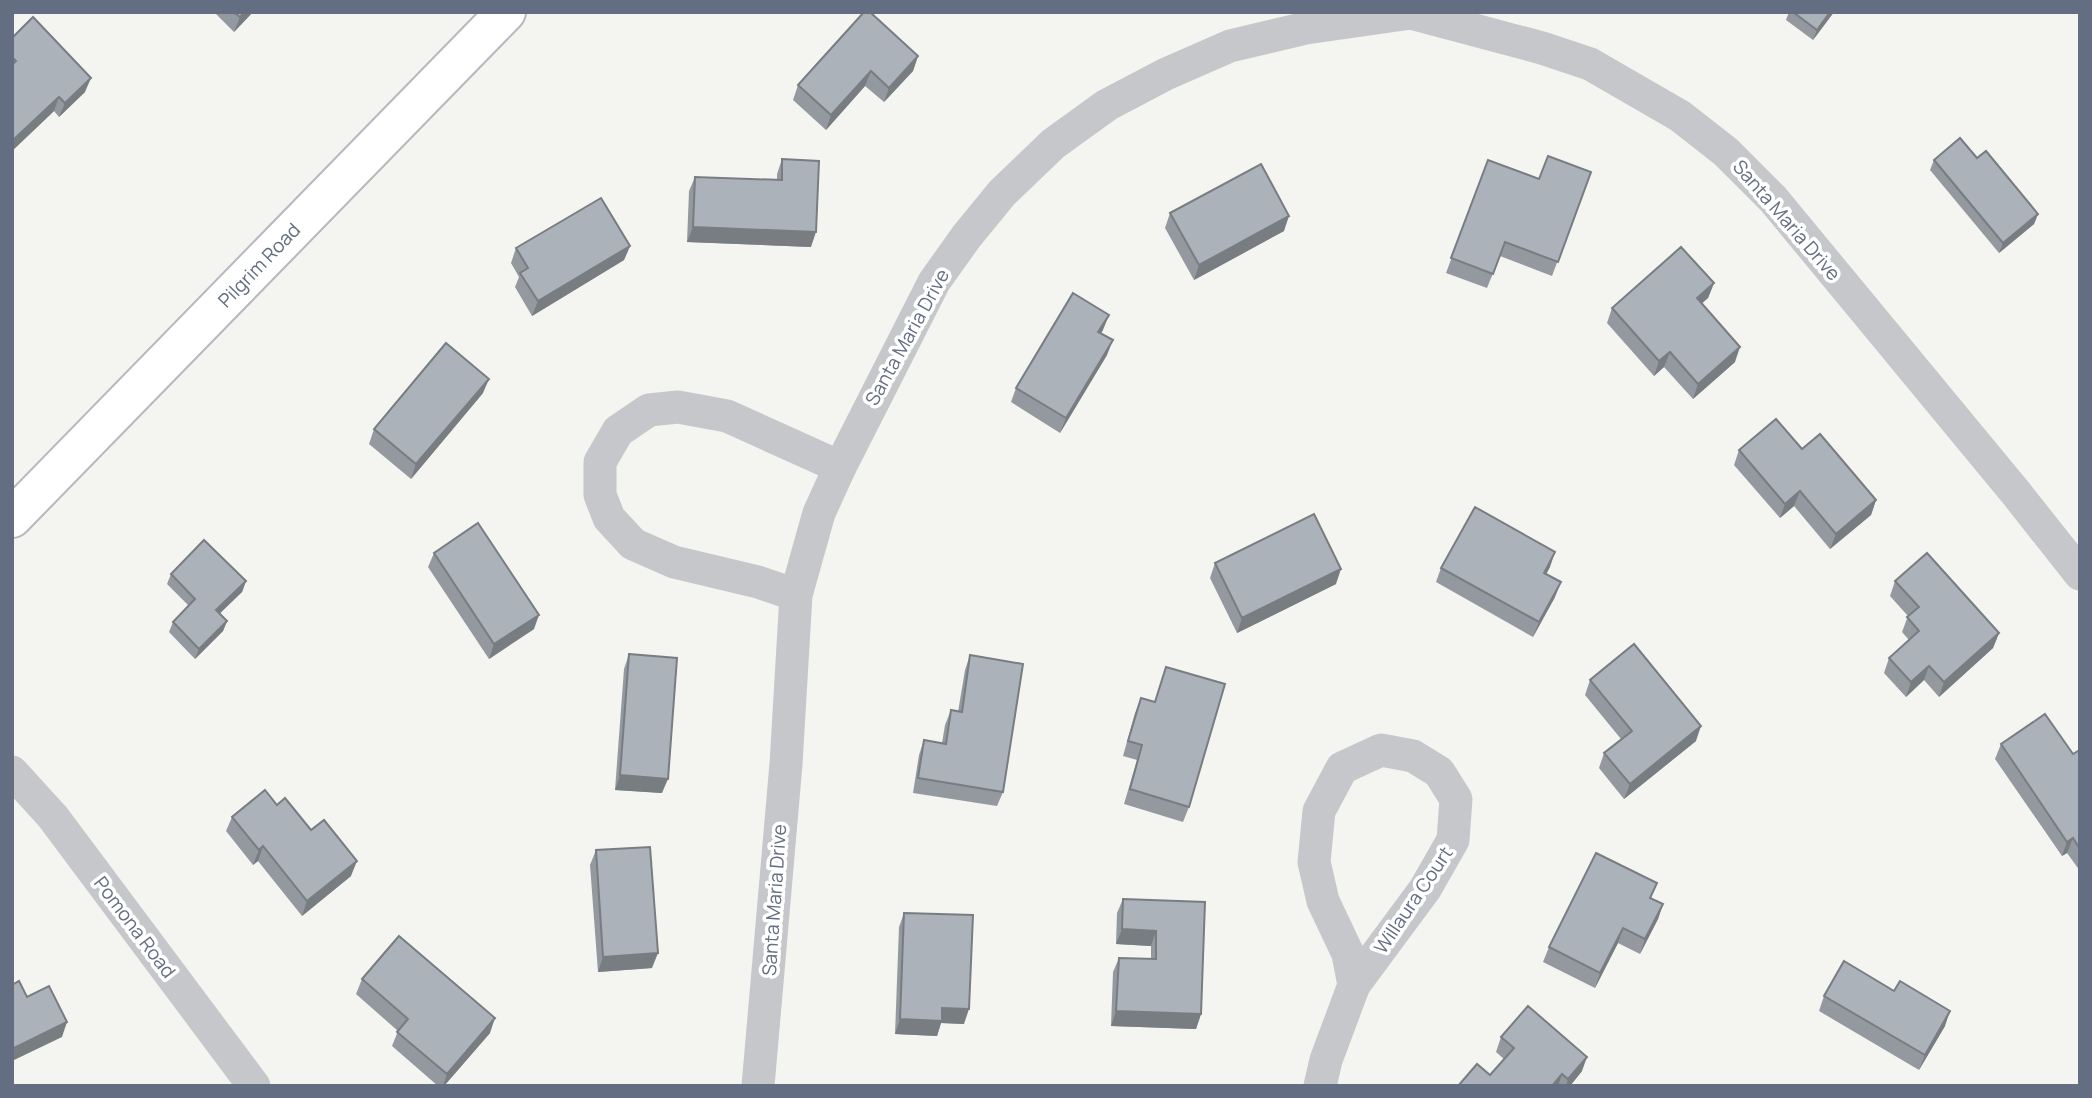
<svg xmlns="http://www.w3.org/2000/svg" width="2092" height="1098" viewBox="0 0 2092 1098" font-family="Manrope,sans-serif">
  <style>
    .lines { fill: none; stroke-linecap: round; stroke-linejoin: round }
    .major-casing { stroke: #b5b8bd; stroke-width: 42 }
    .minor { stroke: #c5c7cb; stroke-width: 33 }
    .major { stroke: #fff; stroke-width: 38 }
    .wall { fill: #94999f }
    .shaded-wall { fill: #787d82 }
    .building { fill: #acb2b9; stroke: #787d82; stroke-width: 2 }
    .labels { text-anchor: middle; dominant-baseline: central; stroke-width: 7; stroke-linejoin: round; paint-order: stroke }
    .street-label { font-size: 19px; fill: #636e82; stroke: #fff }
  </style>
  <rect width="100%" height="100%" fill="#f4f5f1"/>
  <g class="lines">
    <g class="major-casing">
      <path id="major" d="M12 518 506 12"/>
    </g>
    <g class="minor">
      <path d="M796 595 758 582 674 562 633 544 609 518 600 495V462L618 431 649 410 678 407 727 416 840 467"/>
      <path d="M1381 750 1413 756 1439 772 1456 799 1453 840 1425 889 1354 985 1348 954 1323 901 1314 862 1319 811 1342 768Z"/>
      <path d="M12 772 53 817 254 1086"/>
      <path d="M758 1086 786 764 796 595 819 513 840 467 934 282 966 237 1002 193 1053 144 1107 105 1166 74 1230 46 1306 28 1411 13 1542 48 1590 64 1680 116 1726 152 1773 199 2016 493 2080 574"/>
      <path d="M1320 1086 1326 1060 1354 985"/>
    </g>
    <use href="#major" class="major"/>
  </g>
  <g class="wall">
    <path d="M214 12H253L234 32Z"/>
    <path d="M1789 12H1834L1813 40 1786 20Z"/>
    <path d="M12 38 85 92 59 117 54 111 12 151Z"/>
    <path d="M918 56 913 71 884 102 865 86 826 130 793 100 798 85Z"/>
    <path d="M1977 158 2038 214 2034 224 1999 253 1930 170 1934 160Z"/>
    <path d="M782 159 811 247 687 242 689 191 695 177 777 180V174Z"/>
    <path d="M1488 160 1539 179 1591 172 1552 276 1500 256 1487 288 1446 273Z"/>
    <path d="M1170 213 1284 231 1194 280 1165 228Z"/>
    <path d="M630 246 624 260 532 316 515 287 519 277 511 263 516 248Z"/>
    <path d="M1714 283 1708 298 1702 303 1735 362 1693 399 1664 367 1654 376 1607 323 1612 308Z"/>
    <path d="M1103 330 1101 333 1107 355 1060 433 1011 402 1016 388Z"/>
    <path d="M483 393 411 479 369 444 374 429Z"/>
    <path d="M1802 449 1876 500 1871 515 1830 549 1794 506 1780 518 1734 465 1739 450Z"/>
    <path d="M434 553 534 629 489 659 428 567Z"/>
    <path d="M1215 563 1336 584 1237 633 1210 578Z"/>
    <path d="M1550 567 1546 574 1555 597 1533 637 1436 582 1441 568Z"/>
    <path d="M171 574 246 581 242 592 220 613 227 621 223 631 195 659 169 632 173 622 189 606 167 584Z"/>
    <path d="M1895 581 1999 633 1993 648 1939 697 1924 680 1906 697 1884 673 1889 658 1909 640 1902 632 1908 616 1890 596Z"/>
    <path d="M629 654 662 793 615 790 624 669Z"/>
    <path d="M970 655 1003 792 997 806 913 793 919 755 924 740 942 743 945 725 951 710 958 712 965 670Z"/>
    <path d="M1166 667 1189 807 1183 822 1124 804 1137 760 1123 756 1135 713 1141 698 1155 702Z"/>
    <path d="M1590 680 1696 741 1624 799 1599 768 1604 753 1621 739 1585 695Z"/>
    <path d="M2001 744 2073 754 2080 753V871L2067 853 2062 856 1995 759Z"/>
    <path d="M277 805 311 830 351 876 302 916 258 861 253 865 226 831 232 817Z"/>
    <path d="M596 850 652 968 598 972 590 865Z"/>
    <path d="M1123 899 1205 902 1201 1014 1196 1029 1111 1026 1113 972 1119 958 1151 959V946L1116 944 1117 913Z"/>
    <path d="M1663 904 1658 919 1640 954 1618 943 1595 988 1543 962 1549 947Z"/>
    <path d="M904 913 964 1024 941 1023 937 1036 895 1034 899 927Z"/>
    <path d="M362 979 490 1033 444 1086H438L392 1046 398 1031 356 994Z"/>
    <path d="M1824 996 1945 1026 1919 1070 1819 1011Z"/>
    <path d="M1501 1037 1582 1071 1570 1086H1458L1490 1075 1504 1059 1496 1052Z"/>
  </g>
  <g class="shaded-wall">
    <path d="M244 12H253L234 32 240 17Z"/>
    <path d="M1830 12H1834L1813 40 1817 30Z"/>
    <path d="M918 56 913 71 884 102 889 88Z"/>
    <path d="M871 71 865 86 826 130 831 115Z"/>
    <path d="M91 78 85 92 59 117 65 103Z"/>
    <path d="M59 97 54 111 12 151V141Z"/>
    <path d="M2038 214 2034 224 1999 253 2003 243Z"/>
    <path d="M1289 216 1284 231 1194 280 1199 265Z"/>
    <path d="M693 227 816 232 811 247 687 242Z"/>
    <path d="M630 246 624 260 532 316 538 301Z"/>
    <path d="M1714 283 1708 298 1692 312 1697 298Z"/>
    <path d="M1109 315 1103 330 1093 347 1098 332Z"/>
    <path d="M1113 340 1107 355 1060 433 1066 418Z"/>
    <path d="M1740 347 1735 362 1693 399 1698 384Z"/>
    <path d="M1670 352 1664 367 1654 376 1659 361Z"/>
    <path d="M489 379 483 393 411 479 416 464Z"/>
    <path d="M1800 491 1794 506 1780 518 1785 504Z"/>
    <path d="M1876 500 1871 515 1830 549 1836 534Z"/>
    <path d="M1555 552 1550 567 1539 587 1544 573Z"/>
    <path d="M1341 569 1336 584 1237 633 1242 618Z"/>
    <path d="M246 581 242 592 213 620 216 610Z"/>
    <path d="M1561 582 1555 597 1533 637 1539 622Z"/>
    <path d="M539 615 534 629 489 659 494 644Z"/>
    <path d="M227 621 223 631 195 659 199 649Z"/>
    <path d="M1999 633 1993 648 1939 697 1944 682Z"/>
    <path d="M1929 666 1924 680 1906 697 1911 682Z"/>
    <path d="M1701 726 1696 741 1624 799 1630 784Z"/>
    <path d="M620 775 668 779 662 793 615 790Z"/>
    <path d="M2073 838 2067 853 2062 856 2067 842Z"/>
    <path d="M263 846 258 861 253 865 259 850Z"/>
    <path d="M357 861 351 876 302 916 307 901Z"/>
    <path d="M1663 904 1658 919 1640 954 1645 939Z"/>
    <path d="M1623 928 1618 943 1595 988 1600 973Z"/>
    <path d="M1122 929 1156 931 1151 946 1116 944Z"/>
    <path d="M658 953 652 968 598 972 603 957Z"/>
    <path d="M942 1008 969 1009 964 1024 941 1023 937 1036 895 1034 900 1019Z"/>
    <path d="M1116 1011 1201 1014 1196 1029 1111 1026Z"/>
    <path d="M1950 1011 1945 1026 1919 1070 1925 1055Z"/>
    <path d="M495 1018 490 1033 444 1086H443L447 1074Z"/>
    <path d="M67 1022 62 1037 12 1061V1049Z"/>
    <path d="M1587 1057 1582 1071 1570 1086H1566L1568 1079Z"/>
    <path d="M1562 1074 1558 1086H1552Z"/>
  </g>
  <g class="building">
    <path d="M234 12H244L240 17Z"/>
    <path d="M864 12H870L918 56 889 88 871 71 831 115 798 85Z"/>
    <path d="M1793 12H1830L1817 30Z"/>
    <path d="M33 17 91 78 65 103 59 97 12 141V65L16 61 12 57V38Z"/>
    <path d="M1960 138 1977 158 1986 151 2038 214 2003 243 1934 160Z"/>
    <path d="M1548 156 1591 172 1558 262 1505 242 1493 274 1451 258 1488 160 1539 179Z"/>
    <path d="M782 159 819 161 816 232 693 227 695 177 782 180Z"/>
    <path d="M1261 164 1289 216 1199 265 1170 213Z"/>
    <path d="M601 198 630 246 538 301 520 273 528 268 516 248Z"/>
    <path d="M1681 247 1714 283 1697 298 1740 347 1698 384 1670 352 1659 361 1612 308Z"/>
    <path d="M1073 293 1109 315 1098 332 1113 340 1066 418 1016 388Z"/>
    <path d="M446 343 489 379 416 464 374 429Z"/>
    <path d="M1776 419 1802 449 1820 434 1876 500 1836 534 1800 491 1785 504 1739 450Z"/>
    <path d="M1475 507 1555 552 1544 573 1561 582 1539 622 1441 568Z"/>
    <path d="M1314 514 1341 569 1242 618 1215 563Z"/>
    <path d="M478 523 539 615 494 644 434 553Z"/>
    <path d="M204 540 246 581 216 610 227 621 199 649 173 622 195 599 171 574Z"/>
    <path d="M1927 553 1999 633 1944 682 1929 666 1911 682 1889 658 1919 631 1907 617 1919 607 1895 581Z"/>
    <path d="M1634 644 1701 726 1630 784 1604 753 1632 731 1590 680Z"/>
    <path d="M629 654 677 658 668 779 620 775Z"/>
    <path d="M970 655 1023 664 1003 792 918 778 924 740 946 744 951 710 962 712Z"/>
    <path d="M1166 667 1225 684 1189 807 1130 789 1142 745 1128 741 1141 698 1155 702Z"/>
    <path d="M2045 714 2073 754 2078 751 2080 753V849L2073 838 2067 842 2001 744Z"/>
    <path d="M265 790 277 805 285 798 311 830 324 820 357 861 307 901 263 846 259 850 232 817Z"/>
    <path d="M650 847 658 953 603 957 596 850Z"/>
    <path d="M1596 853 1657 883 1650 898 1663 904 1645 939 1623 928 1600 973 1549 947Z"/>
    <path d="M1123 899 1205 902 1201 1014 1116 1011 1119 958 1156 959V931L1122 929Z"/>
    <path d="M904 913 973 915 969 1009 942 1008V1021L900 1019Z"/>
    <path d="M399 936 495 1018 447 1074 397 1032 408 1019 362 979Z"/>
    <path d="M1844 961 1894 991 1900 981 1950 1011 1925 1055 1824 996Z"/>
    <path d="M19 981 27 997 49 986 67 1022 12 1049V985Z"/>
    <path d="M1528 1006 1587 1057 1568 1079 1562 1074 1552 1086H1458L1477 1064 1490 1075 1514 1048 1501 1037Z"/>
  </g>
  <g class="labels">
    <g class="street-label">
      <text transform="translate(1787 220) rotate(49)">Santa Maria Drive</text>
      <text transform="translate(259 265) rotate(-46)">Pilgrim Road</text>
      <text transform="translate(907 337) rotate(-61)">Santa Maria Drive</text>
      <text transform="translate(774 900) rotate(-86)">Santa Maria Drive</text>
      <text transform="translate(1413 900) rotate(-56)">Willaura Court</text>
      <text transform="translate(135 927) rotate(53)">Pomona Road</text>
    </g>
  </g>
  <rect width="2092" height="1098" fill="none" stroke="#636e82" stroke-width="28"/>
</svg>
